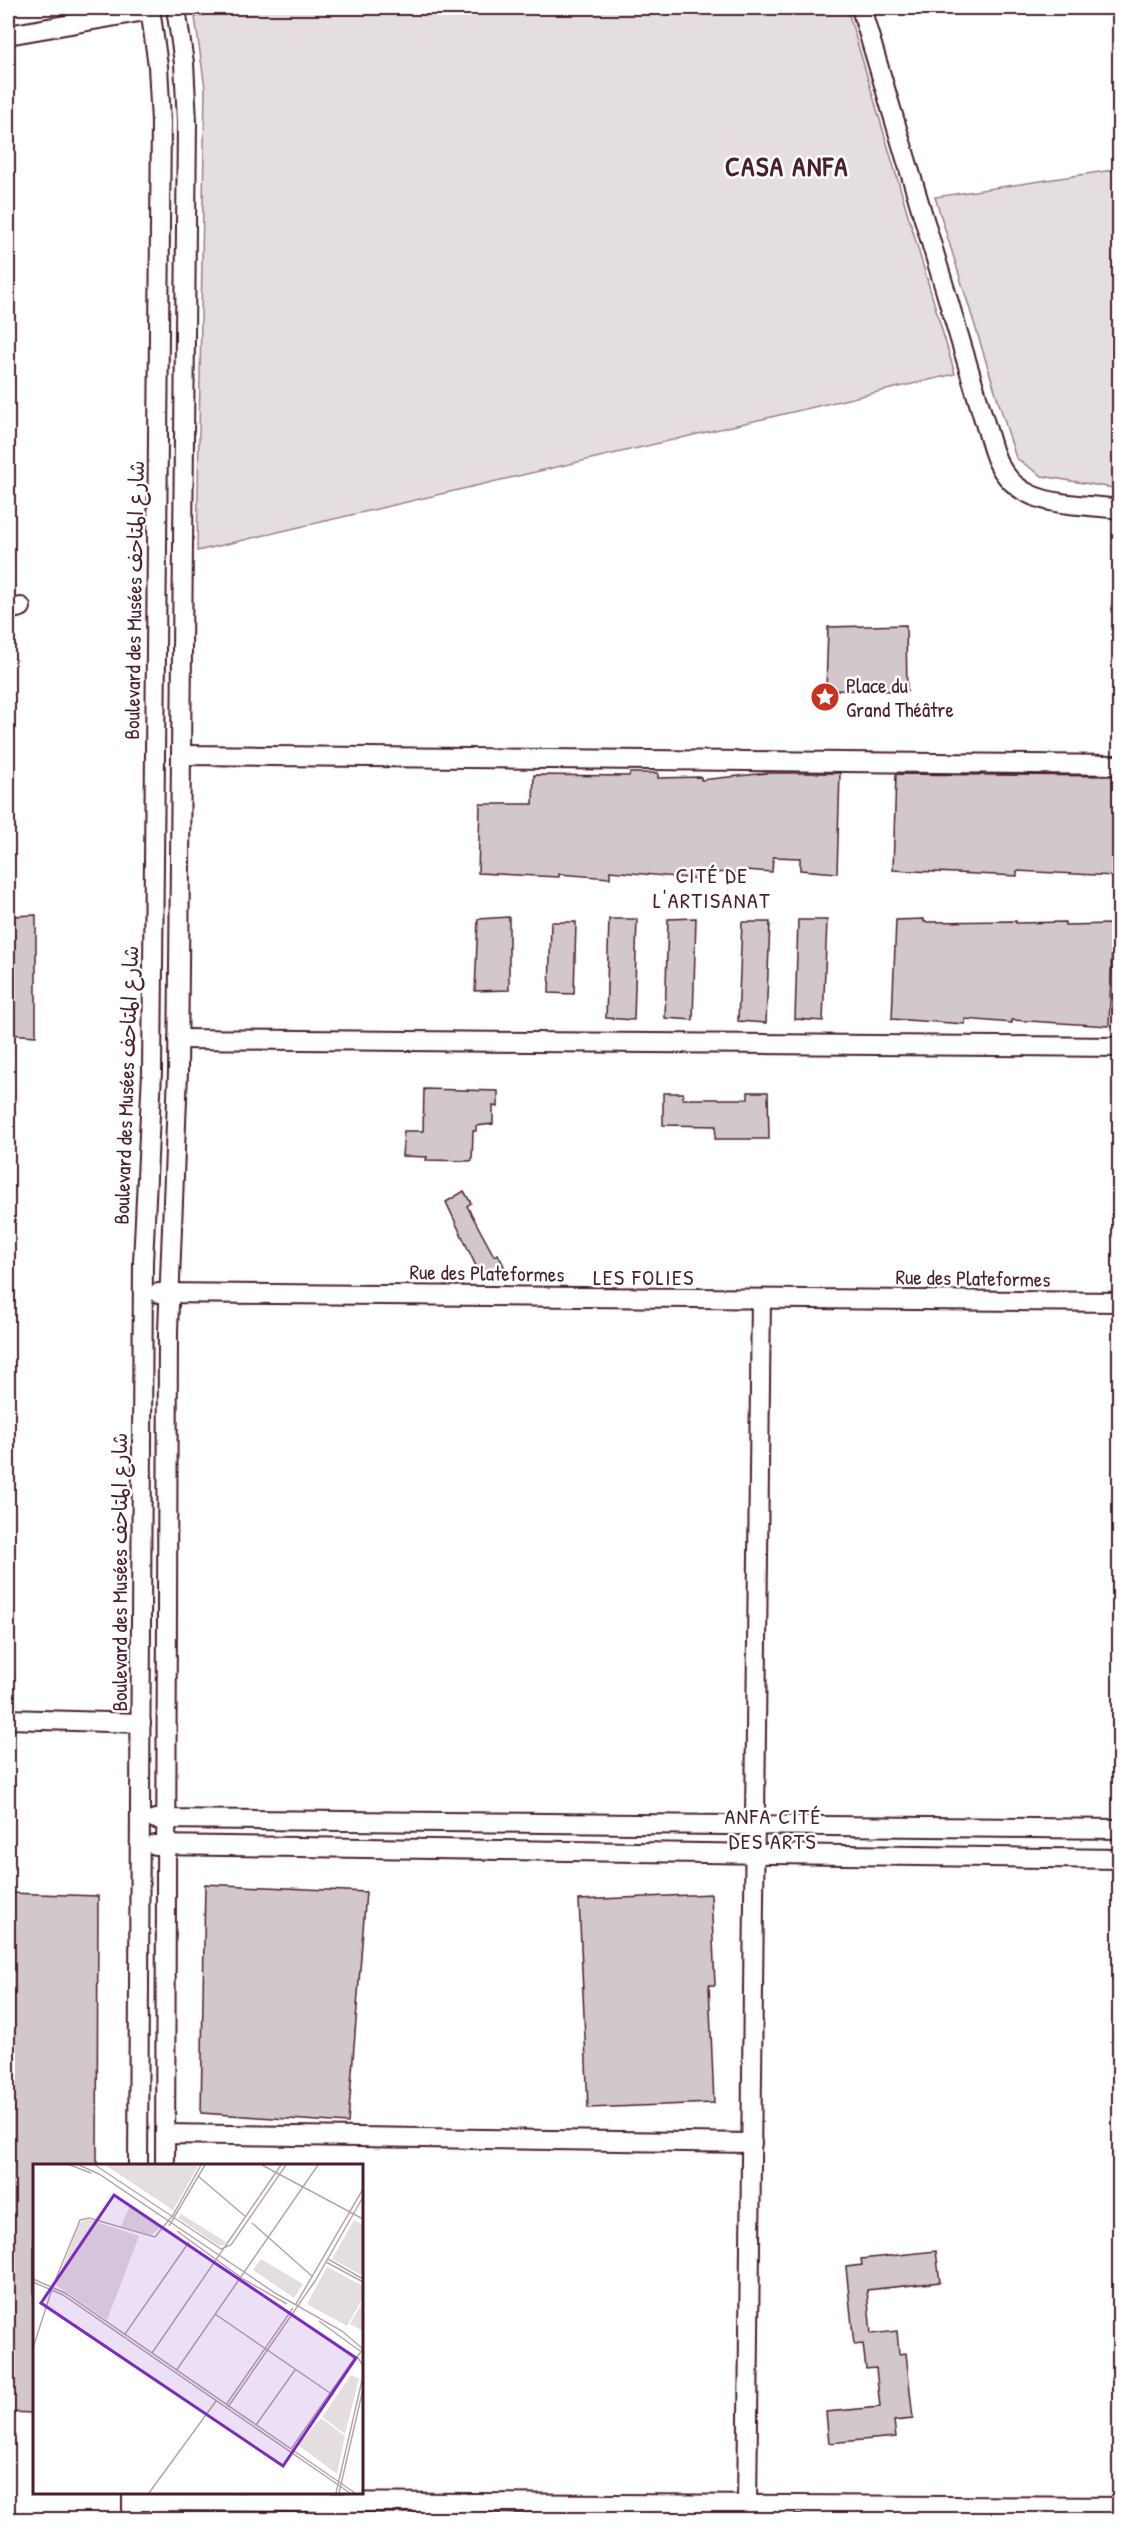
<svg xmlns="http://www.w3.org/2000/svg" width="1127" height="2527" viewBox="0 0 1127 2527" font-family="'Patrick Hand','Playpen Sans Arabic',sans-serif">
  <style>
    .green { fill: #e5dee0; stroke: #987e86; stroke-width: 1.5 }
    .building { fill: #d2c7cb; stroke: #4a1f2b; stroke-width: 1.5 }
    .lines { fill: none; stroke-linecap: round; stroke-linejoin: round }
    .minor-casing { stroke: #4a1f2b; stroke-width: 22 }
    .minor { stroke: #fff; stroke-width: 18 }
    .labels { text-anchor: middle; dominant-baseline: central; stroke-width: 5; stroke-linejoin: round; paint-order: stroke }
    .street-label { font-size: 21px; fill: #4a1f2b; stroke: #fff }
    .poi-label { font-size: 21px; fill: #4a1f2b; stroke: #fff; text-anchor: start }
    .neighbourhood-label { font-size: 22px; letter-spacing: 1.5px; fill: #4a1f2b; stroke: #fff }
    .district-label { font-size: 27px; font-weight: bold; letter-spacing: 1.5px; fill: #4a1f2b; stroke: #fff }
    .inset-road { fill: none; stroke: #b7a5aa; stroke-width: 1.5 }
    .view { fill: #7b2cbf; fill-opacity: 0.15; stroke: #7b2cbf; stroke-width: 3 }
    .inset-edge { fill: none; stroke: #4a1f2b; stroke-width: 3 }
  </style>
  <rect width="100%" height="100%" fill="#fff"/>
  <filter id="ink" filterUnits="userSpaceOnUse"><feTurbulence type="fractalNoise" baseFrequency=".0167" numOctaves="2"/><feDisplacementMap in="SourceGraphic" scale="12" xChannelSelector="R" yChannelSelector="G"/><feConvolveMatrix kernelMatrix="1 2 1 2 8 2 1 2 1" color-interpolation-filters="sRGB"/></filter>
  <g filter="url(#ink)">
    <g class="green">
      <path d="M235 8H847L955 374 197 551 205 88 195 17Z"/>
      <path d="M1119 169H1120L1119 489 1042 476 1016 458 935 197Z"/>
    </g>
    <g class="building">
      <path d="M906 625 907 691 826 690 828 627Z"/>
      <path d="M630 773H658V778L701 777V780L767 773H840L837 873 800 870V858L773 857 772 872 746 870V872L698 873V879L610 871V878L559 874V877L478 873 480 804H533L534 775 629 776Z"/>
      <path d="M896 774 1117 776 1115 876 1017 871V876L893 870Z"/>
      <path d="M36 915V1036L8 1034V916Z"/>
      <path d="M509 917V990L475 991 478 919Z"/>
      <path d="M696 918 693 1020 665 1018 668 919Z"/>
      <path d="M609 919H637L634 1020 606 1018Z"/>
      <path d="M924 919V922L1016 921V923L1065 922V925L1113 924 1109 1026 1012 1020V1023L965 1019V1024L892 1019 896 920Z"/>
      <path d="M827 920 823 1021 795 1019 798 920Z"/>
      <path d="M551 922H576L574 994 549 993Z"/>
      <path d="M742 922H770L766 1023 738 1021Z"/>
      <path d="M424 1089 498 1091V1107L493 1106V1124L476 1126V1131H473L472 1161 426 1160 427 1157 402 1156 404 1131H423Z"/>
      <path d="M748 1092H768L769 1139H715L716 1126 663 1125V1093H683V1099H748Z"/>
      <path d="M464 1191 471 1203 467 1206 494 1256 498 1254 504 1266 482 1279 446 1202Z"/>
      <path d="M205 1884 366 1892 348 2123 201 2113Z"/>
      <path d="M8 1893 98 1896 97 2166H34V2413L8 2412Z"/>
      <path d="M711 1894 715 1985H709L714 2103 588 2108 579 1900Z"/>
      <path d="M936 2251 940 2282 867 2290 871 2334 897 2331 899 2354 906 2353 913 2419 894 2421 896 2437 829 2443 826 2412 880 2407 876 2368 866 2369 863 2344 854 2345 846 2267 862 2265 861 2259Z"/>
    </g>
    <g class="lines">
      <g class="minor-casing">
        <g id="minor">
          <path d="M861 8 993 450C1012 510 1067 502 1120 509"/>
          <path d="M8 35 151 10"/>
          <path d="M8 610 21 607"/>
          <path d="M181 755 1120 765"/>
          <path d="M178 1039 1120 1047"/>
          <path d="M158 1293 1120 1302"/>
          <path d="M8 1719 141 1723"/>
          <path d="M155 1819 1120 1829"/>
          <path d="M155 1845 1120 1859"/>
          <path d="M165 2134 752 2143"/>
          <path d="M138 2166 143 1262 152 1072 161 122 158 66 150 8"/>
          <path d="M165 2166 168 1331 178 1072 187 122 184 63 176 8"/>
          <path d="M132 2501 1120 2507"/>
          <path d="M747 2506 761 1299"/>
          <path d="M132 2520V2492"/>
          <path d="M158 2520 159 2492"/>
        </g>
      </g>
      <use href="#minor" class="minor"/>
    </g>
  </g>
  <defs>
    <g id="sight-disc" transform="scale(1.5)"><circle r="9.5" fill="#c8321e" stroke="#fff"/><path d="M0-6L1.8-2.2L6-1.7L2.9 1.2L3.7 5.4L0 3.3L-3.7 5.4L-2.9 1.2L-6-1.7L-1.8-2.2Z" fill="#fff"/></g>
  </defs>
  <g fill-rule="evenodd">
    <use href="#sight-disc" x="825" y="697"/>
  </g>
  <g class="labels">
    <g class="street-label">
      <text transform="translate(134 600) rotate(-89)">Boulevard des Musées شارع المتاحف</text>
      <text transform="translate(126 1085) rotate(-88)">Boulevard des Musées شارع المتاحف</text>
      <text transform="translate(487 1273) rotate(1)">Rue des Plateformes</text>
      <text transform="translate(973 1278) rotate(1)">Rue des Plateformes</text>
      <text transform="translate(119 1572) rotate(-90)">Boulevard des Musées شارع المتاحف</text>
    </g>
    <g class="poi-label">
      <text x="846" y="685">Place du<tspan x="846" dy="24">Grand Théâtre</tspan></text>
    </g>
    <g class="neighbourhood-label">
      <text x="712" y="875">CITÉ DE<tspan x="712" dy="25">L'ARTISANAT</tspan></text>
      <text x="644" y="1277">LES FOLIES</text>
      <text x="773" y="1816">ANFA CITÉ<tspan x="773" dy="25">DES ARTS</tspan></text>
    </g>
    <g class="district-label">
      <text x="787" y="166">CASA ANFA</text>
    </g>
  </g>
  <g transform="translate(33 2164)">
    <rect width="330" height="330" fill="#fff"/>
    <path d="M72 1H166L140 46ZM97 42 129 62 118 71 88 62ZM148 50 193 78 192 81 186 82 145 54ZM54 55 106 72 74 156 23 121 46 59ZM321 56 330 61V112L299 95ZM228 95 270 120 261 134 220 106ZM294 103 330 122V134L314 162 274 140ZM330 137V167L317 160ZM318 211 326 215 312 270 289 253ZM288 254 312 272 304 310 265 281Z" fill="#e5dee0"/>
    <path class="inset-road" d="M37 1 58 9M46 1 66 10 242 129 309 167 330 185 324 193 330 201M62 1 188 85 198 81 253 1M229 1 330 55M165 12 213 53M219 59 280 113M136 62 172 1M144 67 210 115 254 140M295 95 330 115M293 98 330 118M0 115 32 129 322 329M0 118 30 131 317 329M20 122 47 56 56 54 122 73 140 51 168 1M263 140 330 25M182 150 297 229M286 157 327 187M92 170 156 78M0 184 19 125M119 189 248 1M143 207 285 1M193 241 260 144M195 243 282 117 330 33M223 261 262 206M258 285 323 192M116 329 183 237M303 329 330 212M306 329 330 225"/>
    <path class="view" d="M81 31 323 194 250 302 8 139Z"/>
    <rect width="330" height="330" class="inset-edge"/>
  </g>
  <rect width="1127" height="2527" fill="none" stroke="#fff" stroke-width="30"/>
  <rect x="15" y="15" width="1097" height="2497" fill="none" stroke="#4a1f2b" stroke-width="2" filter="url(#ink)"/>
</svg>
